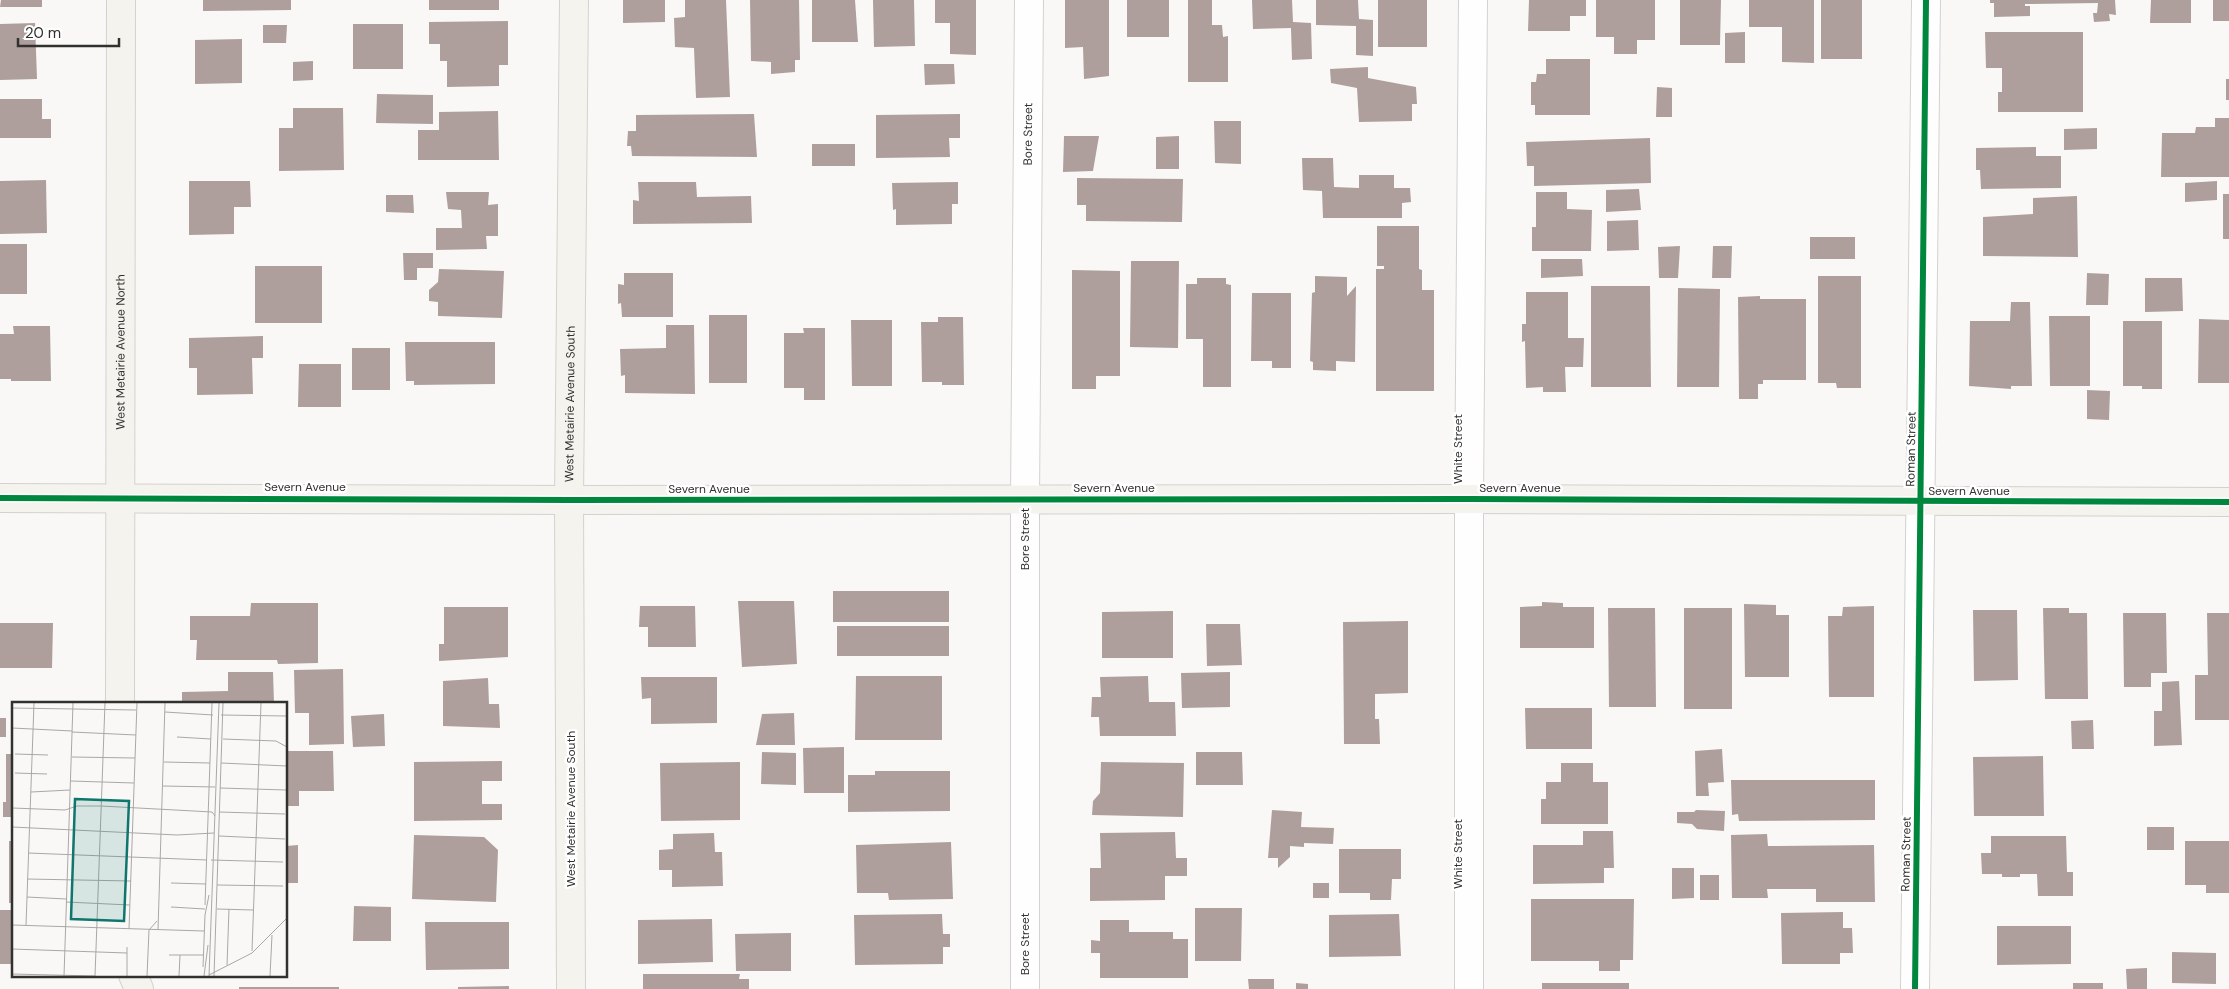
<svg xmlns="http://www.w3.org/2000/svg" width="2229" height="989" viewBox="0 0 2229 989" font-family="'DM Sans',sans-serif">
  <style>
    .building { fill: #ae9f9c }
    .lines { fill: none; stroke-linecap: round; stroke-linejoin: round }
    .street-casing { stroke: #d3d2d0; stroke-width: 30 }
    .secondary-casing { stroke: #d3d2d0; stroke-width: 30 }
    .street { stroke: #fefefe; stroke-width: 28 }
    .secondary { stroke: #f5f3ee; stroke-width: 28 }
    .cycleway-casing { stroke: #fff; stroke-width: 9 }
    .cycleway { stroke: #00873e; stroke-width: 6 }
    .labels { text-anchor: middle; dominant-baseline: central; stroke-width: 5; stroke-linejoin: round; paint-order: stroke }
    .street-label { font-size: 12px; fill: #31312f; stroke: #fff }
    .inset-road { fill: none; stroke: #a9a8a6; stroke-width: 1 }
    .view { fill: #0f766e; fill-opacity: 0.15; stroke: #0f766e; stroke-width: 2.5 }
    .inset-edge { fill: none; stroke: #31312f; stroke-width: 2.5 }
  </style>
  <rect width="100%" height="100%" fill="#f9f8f6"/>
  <g class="building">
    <path d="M1 0H42V7H0Z"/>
    <path d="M203 0H291V10L203 11Z"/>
    <rect x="429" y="0" width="70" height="10"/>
    <path d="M623 0H665V22L623 23Z"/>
    <path d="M685 0H726L730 97 696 98 694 48 675 47 674 18 685 17Z"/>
    <path d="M750 0H799L800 60H795V72L771 74V62L751 61Z"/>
    <path d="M812 0H855L858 42H812Z"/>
    <path d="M873 0H914L915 46 874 47Z"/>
    <path d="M935 0H976V55L950 54V23H935Z"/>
    <path d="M1065 0H1109V76L1084 79 1083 47 1065 48Z"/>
    <rect x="1127" y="0" width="42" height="37"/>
    <path d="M1188 0H1212V25H1222L1223 37 1228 36V82H1188Z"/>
    <path d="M1252 0H1292L1293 22 1311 23 1312 59 1292 60 1291 28 1253 29Z"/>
    <path d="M1316 0H1358L1359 19 1373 20V56L1356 55V26L1316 25Z"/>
    <rect x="1378" y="0" width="49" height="47"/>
    <path d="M1529 0H1586V16H1570V31H1528Z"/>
    <path d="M1596 0H1655V40H1637V54H1614V37H1596Z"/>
    <path d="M1680 0H1721L1720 45H1680Z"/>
    <path d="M1749 0H1814V63L1782 62V27H1749Z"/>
    <rect x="1821" y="0" width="41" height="59"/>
    <path d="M1990 0H2115L2116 15 2109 14 2110 21 2094 22 2093 13H2097L2098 3 2025 4V6H2030V16L1994 17V3H1990Z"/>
    <path d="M2151 0H2191V23H2150Z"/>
    <rect x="2213" y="0" width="16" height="21"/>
    <path d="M508 21V65H499V86L447 87V61H440V44H429V22Z"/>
    <path d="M35 23 37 79 0 80V24Z"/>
    <rect x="353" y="24" width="50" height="45"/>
    <path d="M263 25H287L286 43H263Z"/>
    <path d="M1745 32V63H1725V33Z"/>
    <path d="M1985 32H2083V112H1998V92H2002V68H1986Z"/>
    <path d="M242 39V83L195 84V40Z"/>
    <path d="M1546 59H1590V115H1535V105H1531V82H1536L1537 74H1546Z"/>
    <path d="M313 61V80L293 81V62Z"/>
    <path d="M924 64H954L955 84 925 85Z"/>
    <path d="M1368 67V78L1416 87 1417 104H1412V121L1359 122 1357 88 1331 83 1330 69Z"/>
    <rect x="2226" y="79" width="3" height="21"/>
    <path d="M1657 87 1672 88V117H1656Z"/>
    <path d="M377 94 433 95V124L376 123Z"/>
    <path d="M0 99H42V119H51V138H0Z"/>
    <path d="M293 108H343L344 170 279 171V128H293Z"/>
    <path d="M498 111 499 160H418V130H439V112Z"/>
    <path d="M754 114 757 157 632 156 631 146H627L628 131H636V115Z"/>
    <path d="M960 114V138H949L950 157 876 158V115Z"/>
    <path d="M2215 118H2229V177H2161L2162 133H2195L2196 127H2215Z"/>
    <path d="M1214 121H1241V164L1215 163Z"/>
    <path d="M2097 128V149L2064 150V129Z"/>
    <path d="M1064 136H1099L1093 171 1063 172Z"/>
    <path d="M1179 136V169H1156V137Z"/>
    <path d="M1650 138 1651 183 1534 186V166H1527L1526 142Z"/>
    <rect x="812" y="144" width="43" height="22"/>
    <path d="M2036 147V156H2061V188L1981 189 1980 170H1976V148Z"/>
    <path d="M1302 158H1333L1334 187 1359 188V175H1394V188H1410L1411 202 1402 203V218H1323L1322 191 1303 190Z"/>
    <path d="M1077 178 1183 179 1182 222 1086 221V205H1077Z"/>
    <path d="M46 180 47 233 0 234V181Z"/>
    <path d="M189 181H250L251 207H234V234L189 235Z"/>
    <path d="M2217 181V200L2185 202V183Z"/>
    <path d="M638 182H696L697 197 751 196 752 223 633 224V200L639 201Z"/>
    <path d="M958 182V204H952V224L896 225V209L893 210 892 183Z"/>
    <path d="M1639 189 1641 210 1606 212V190Z"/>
    <path d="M446 192H489L488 205 498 204V236H486L487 249 436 250V228H462L461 210 448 209Z"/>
    <path d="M1536 192H1567V209L1592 210 1591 251H1532V227H1536Z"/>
    <rect x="2223" y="194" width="6" height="45"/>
    <path d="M386 195H413L414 213 386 212Z"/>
    <path d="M2077 196 2078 257 1983 256V217L2033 214V198Z"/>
    <path d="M1638 220 1639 250 1607 251V221Z"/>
    <path d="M1377 226H1419V269L1422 270V290H1434V391H1376V269H1384V266H1377Z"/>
    <rect x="1810" y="237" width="45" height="22"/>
    <rect x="0" y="244" width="27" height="50"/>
    <path d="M1680 246 1678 278H1659L1658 247Z"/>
    <path d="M1713 246H1732L1731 278H1712Z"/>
    <path d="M403 253H433V268H417V280H404Z"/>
    <path d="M1541 259H1582L1583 276 1541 278Z"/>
    <path d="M1131 261H1179L1178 348 1130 347Z"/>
    <rect x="255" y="266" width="67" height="57"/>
    <path d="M439 269 504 271 502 318 438 316V302L429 301V290L438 282Z"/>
    <path d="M1072 270 1120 271V376H1096V389H1072Z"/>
    <path d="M624 273H673V317H622L621 303 618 304V284L624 285Z"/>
    <path d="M2087 273 2109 274 2108 305H2086Z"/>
    <path d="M1315 276 1347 277V296L1356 286 1355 362 1336 361V371L1313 370V362L1310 361 1312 293 1315 292Z"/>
    <path d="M1818 276H1861V388H1837L1836 383H1818Z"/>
    <path d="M1197 278H1226V284L1231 285V387H1203V339H1186V284H1197Z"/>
    <path d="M2145 278H2182L2183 311 2145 312Z"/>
    <path d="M1591 286H1650L1651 387H1591Z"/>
    <path d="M1678 288 1720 289 1719 387H1677Z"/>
    <path d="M1526 292H1568V338H1584L1583 367H1565L1566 392H1543V387L1526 388 1525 341 1522 342V324H1526Z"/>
    <path d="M1252 293H1291V368H1272V361H1251Z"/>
    <path d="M1760 296V299H1806V380H1763V384H1758V399H1739L1738 297Z"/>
    <path d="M2011 302H2030L2032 386H2011V389L1969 386 1970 321H2010Z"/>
    <rect x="709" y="315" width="38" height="68"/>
    <path d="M2049 316H2090V386H2050Z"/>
    <path d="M938 317H963L964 385H942V382H922L921 322H938Z"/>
    <path d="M2199 319 2229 320V383H2198Z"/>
    <path d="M851 320H892V386H852Z"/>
    <path d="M2123 321H2162V389H2142V386H2123Z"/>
    <path d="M666 325H694L695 394 625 393V375L621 376 620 349 666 348Z"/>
    <path d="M13 326H50L51 381H11V379H0V334H14Z"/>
    <path d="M803 328H825V400H804V388H784V333H804Z"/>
    <path d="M263 336V358H252L253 394 197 395V368H189V338Z"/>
    <path d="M405 342H495V384L414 385V381H406Z"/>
    <rect x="352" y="348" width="38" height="42"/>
    <path d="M299 364H341V407H298Z"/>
    <path d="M2087 390 2110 391 2109 420 2087 419Z"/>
    <rect x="833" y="591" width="116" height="31"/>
    <path d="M738 601H794L797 664 742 667Z"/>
    <path d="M1542 602 1563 603V607H1594V648H1520V607L1542 606Z"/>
    <path d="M251 603H318V663L278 664 277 660H196L197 640H190V616H250Z"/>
    <path d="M1744 604 1776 605V615H1789V677H1745Z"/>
    <path d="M640 606H695L696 647H648V627H639Z"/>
    <path d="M1874 606V697H1829L1828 616H1842L1843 607Z"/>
    <path d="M444 607H508V657L439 661V644H444Z"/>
    <path d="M1608 608H1655L1656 707H1609Z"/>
    <rect x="1684" y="608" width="48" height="101"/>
    <path d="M2043 608H2069V613H2087L2088 699H2045Z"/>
    <path d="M1973 610H2017L2018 680 1974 681Z"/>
    <path d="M1173 611V658H1102V612Z"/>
    <path d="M2123 613H2166L2167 673H2151V687H2124Z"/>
    <path d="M2207 613H2229V720H2195V675H2208Z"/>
    <path d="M1408 621V693L1375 694V719H1379L1380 744H1344L1343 622Z"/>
    <path d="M0 623H53L52 668H0Z"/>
    <path d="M1206 624H1240L1242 665 1207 666Z"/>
    <rect x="837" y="626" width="112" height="30"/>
    <path d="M343 669 344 744 309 745V713H295L294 670Z"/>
    <path d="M228 672H273L274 703H182V692L228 691Z"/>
    <path d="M1230 672V707L1182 708 1181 673Z"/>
    <path d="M856 676H942V740H855Z"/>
    <path d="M1148 676 1149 702H1175L1176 736H1100L1099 717H1091L1092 697H1101L1100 677Z"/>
    <path d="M641 677H717V723L651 724V698L642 699Z"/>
    <path d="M488 678 489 704H499L500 728 443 726V681Z"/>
    <path d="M2179 681 2182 745 2154 746V711H2162V682Z"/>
    <path d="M1525 708H1592V749H1526Z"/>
    <path d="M794 713 795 745H756L762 714Z"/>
    <path d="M384 714 385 746 353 747 351 716Z"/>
    <rect x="0" y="718" width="6" height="19"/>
    <path d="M2093 720 2094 749H2072L2071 721Z"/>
    <path d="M844 747V793H804L803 748Z"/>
    <path d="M1722 749 1724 782 1708 783 1709 796H1696L1695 751Z"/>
    <path d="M286 751H333L334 791H299V806H286Z"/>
    <path d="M762 752 796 753V785L761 784Z"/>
    <path d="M1196 752H1242L1243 785H1196Z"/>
    <path d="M6 754H14V817H3V802H6Z"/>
    <path d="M2043 756 2044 816H1974L1973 757Z"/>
    <path d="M502 761V781H482V804H502V820L414 821V762Z"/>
    <path d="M740 762V820L661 821 660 763Z"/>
    <path d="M1101 762 1184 763 1183 817 1092 815 1093 801 1100 793Z"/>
    <path d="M1561 763H1593V782H1608V824H1541V799H1546V782H1561Z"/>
    <path d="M875 771H950V811L848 812V775H875Z"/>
    <path d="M1731 780H1875V820L1739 821 1738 814 1732 815Z"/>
    <path d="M1272 810 1302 812 1301 827 1334 828 1333 844 1304 843V847L1290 846V857L1278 868V858H1268Z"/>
    <path d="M1696 810 1725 811 1724 831 1697 829 1692 824 1677 823V812H1694Z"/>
    <rect x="2147" y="827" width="27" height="23"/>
    <path d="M1583 831H1613L1614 868H1604V883L1533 884V845H1583Z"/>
    <path d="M1175 832 1176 858H1187V876H1165V900L1090 901V868H1101L1100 833Z"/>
    <path d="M714 833 715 852H722L723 886 672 887V870H659V850L673 849V834Z"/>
    <path d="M1767 834 1768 846 1874 845 1875 902H1816V889H1767L1768 898H1732L1731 835Z"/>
    <path d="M414 835 484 837 498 850 496 902 412 899Z"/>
    <path d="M1991 836H2066L2067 872H2073V896H2038L2037 874H2020V877H2002V874H1982L1981 853H1991Z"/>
    <rect x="9" y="841" width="5" height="62"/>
    <path d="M2185 841H2229V893H2206V885H2185Z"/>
    <path d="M951 842 953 899 889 900 888 893H857L856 845Z"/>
    <path d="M298 845V883H286V846Z"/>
    <path d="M1339 849H1401V879H1392L1391 900H1370V893H1339Z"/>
    <path d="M1672 868H1694V898L1672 899Z"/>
    <rect x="1700" y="875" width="19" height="25"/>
    <rect x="1313" y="883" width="16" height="15"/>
    <path d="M1531 899H1634L1633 960H1620V971H1599V961H1531Z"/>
    <path d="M354 906 391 907V941H353Z"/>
    <path d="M1195 908H1242L1241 961H1195Z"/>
    <rect x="0" y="910" width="14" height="54"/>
    <path d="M1843 912V928H1852L1853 953H1840V964H1782L1781 913Z"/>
    <path d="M942 914 943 934H950V947H943V964L855 965 854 915Z"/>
    <path d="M1399 914 1401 956 1329 957V915Z"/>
    <path d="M712 919 713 962 638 964V920Z"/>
    <path d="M1100 920H1129V932H1173V939H1188V978H1100V953H1091V940L1100 941Z"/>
    <path d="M425 922H509V969L426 970Z"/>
    <path d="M1997 926H2071V964L1997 965Z"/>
    <path d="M791 933V971H736L735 934Z"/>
    <path d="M2172 952 2216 953V984L2172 983Z"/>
    <path d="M2147 968V989H2127L2126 969Z"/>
    <path d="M643 974H740L739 979H749V989H643Z"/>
    <path d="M1248 979H1274V989H1249Z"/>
    <path d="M1296 983 1308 984V989H1296Z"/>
    <rect x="1542" y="983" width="87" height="6"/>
    <rect x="2073" y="983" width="30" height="6"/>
    <path d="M509 986V989H458V987Z"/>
    <rect x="239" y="987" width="100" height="2"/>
  </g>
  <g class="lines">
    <g class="street-casing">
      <g id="street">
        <path id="s1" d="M1025 989V499L1029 0"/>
        <path d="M1469 989V499L1473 0"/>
        <path d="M1915 989 1926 0"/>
      </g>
    </g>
    <g class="secondary-casing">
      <g id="secondary">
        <path d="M0 498 569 500 1469 499 2229 502"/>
        <path id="s2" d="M120 703 121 0"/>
        <path d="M133 975 139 989"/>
        <path id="s3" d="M571 989 569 500 574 0"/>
      </g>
    </g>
    <use href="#street" class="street"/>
    <use href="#secondary" class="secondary"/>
    <g class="cycleway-casing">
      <g id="cycleway">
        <path d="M0 498 569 500 1469 499 2229 502"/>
        <path d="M1915 989 1926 0"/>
      </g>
    </g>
    <use href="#cycleway" class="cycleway"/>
  </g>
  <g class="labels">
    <g class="street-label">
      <text stroke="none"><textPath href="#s1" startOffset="855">Bore Street</textPath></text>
      <text stroke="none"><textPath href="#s2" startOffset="351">West Metairie Avenue North</textPath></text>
      <text stroke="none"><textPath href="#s3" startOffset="585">West Metairie Avenue South</textPath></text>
      <text transform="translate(1458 449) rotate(-90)">White Street</text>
      <text transform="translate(1911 449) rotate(-89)">Roman Street</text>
      <text x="305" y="487">Severn Avenue</text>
      <text x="1114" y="488">Severn Avenue</text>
      <text x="1520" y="488">Severn Avenue</text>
      <text x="709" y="489">Severn Avenue</text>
      <text x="1969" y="491">Severn Avenue</text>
      <text transform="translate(1025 539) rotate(-90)">Bore Street</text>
      <text transform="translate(571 809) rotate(-90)">West Metairie Avenue South</text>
      <text transform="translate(1458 854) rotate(-90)">White Street</text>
      <text transform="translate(1906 854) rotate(-89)">Roman Street</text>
      <text transform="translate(1025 944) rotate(-90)">Bore Street</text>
    </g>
  </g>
  <g transform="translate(12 702)">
    <rect width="275" height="275" fill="#f9f8f6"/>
    <path class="inset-road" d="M0 6 124 8M153 10 201 13M209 13 275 14M0 26 60 29M60 30 124 33M165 35 199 37M211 37 264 39 275 45M3 52 36 53M60 55 123 56M152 60 198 61M209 61 275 64M3 71 35 72M59 79 122 81M151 84 203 85M208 86 274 88M19 90 58 88M0 106 53 108 65 104H89L200 110 203 114M207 110 273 112M0 125 165 133 202 131M207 134 273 137M16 151 195 158M199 158 271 160M15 177 119 179M159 181 194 182M205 183 271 184M15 195 54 197M54 200 118 203M193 203 200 1M159 205 193 207M205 207 241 208M193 213 197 193M0 223 192 229M14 223 22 1M117 227 125 1M146 228 153 1M0 247 115 251M240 249 249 1M157 253H191M215 263 217 207M191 265 193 213M0 272 83 274 93 1M197 273 240 251 275 216M52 274 61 1M115 274V245M135 274 137 228 145 219M167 274 168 253M192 274 196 243M197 274 207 1M202 274 211 1M258 274 260 233"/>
    <path class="view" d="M63 97 117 99 112 219 59 217Z"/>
    <rect width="275" height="275" class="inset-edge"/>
  </g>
  <path d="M18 38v8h101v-8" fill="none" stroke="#31312f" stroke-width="2.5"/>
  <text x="25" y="38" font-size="15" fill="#31312f" stroke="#ffffff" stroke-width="4" paint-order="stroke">20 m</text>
</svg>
